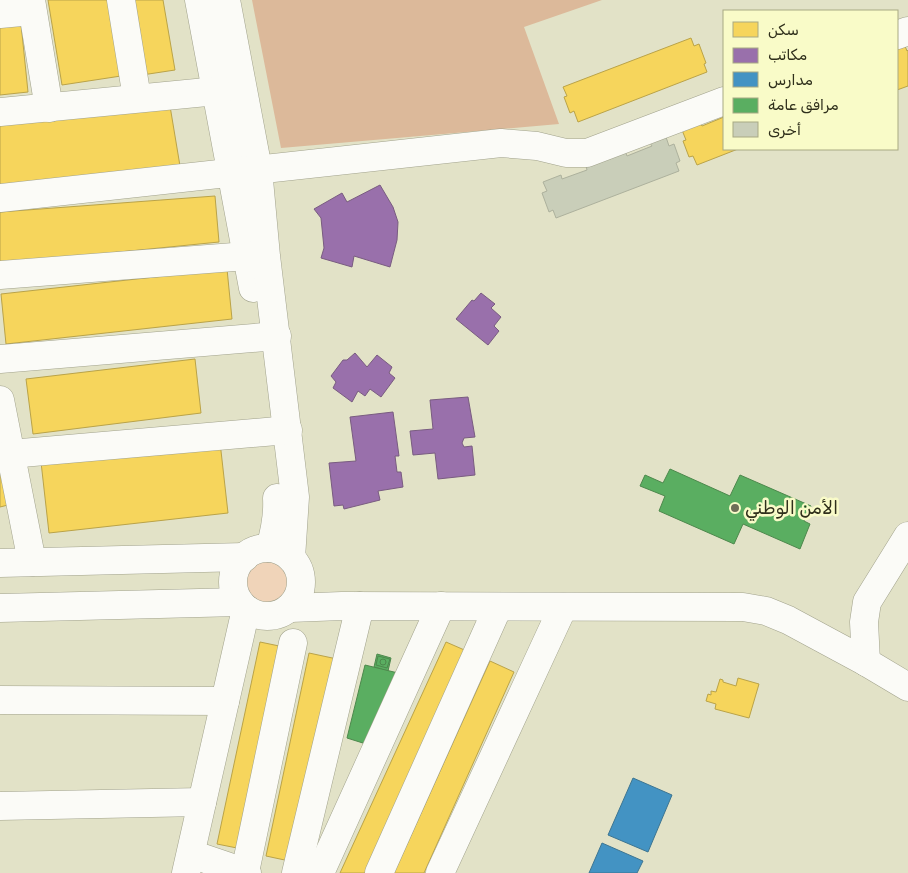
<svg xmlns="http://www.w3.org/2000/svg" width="908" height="873" viewBox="0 0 908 873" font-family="Rubik,Vazirmatn,sans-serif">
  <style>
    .green { fill: #f0d4b9 }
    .forest { fill: #dcb99a }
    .homes { fill: #f6d55c; stroke: #baa348 }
    .offices { fill: #9970ab; stroke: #795c80 }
    .schools { fill: #4393c3; stroke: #3d7591 }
    .public { fill: #5aae61; stroke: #4d884c }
    .building { fill: #c9ceb9; stroke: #adb19d }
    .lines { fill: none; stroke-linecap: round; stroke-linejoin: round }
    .minor-casing { stroke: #a1a28c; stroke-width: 29 }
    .minor { stroke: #fbfbf7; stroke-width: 28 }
    .poi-dot { fill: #6e6e57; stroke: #f9fbc8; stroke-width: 2 }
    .labels { text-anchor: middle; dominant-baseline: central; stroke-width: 5; stroke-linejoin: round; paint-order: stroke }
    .poi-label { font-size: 18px; fill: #2f2f1b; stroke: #f9fbc8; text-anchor: start }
  </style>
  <rect width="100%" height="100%" fill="#e2e2c7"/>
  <circle class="green" cx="267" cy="581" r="25"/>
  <path class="forest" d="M252 0H602L524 27 559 124 281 148Z"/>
  <g class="homes">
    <path d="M48 0H109L121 76 62 85Z"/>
    <path d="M131 0H163L175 70 142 75Z"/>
    <path d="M21 24 28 92 0 95V26Z"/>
    <path d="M691 38 694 46 699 44 706 63 704 64 707 72 578 122 574 111 570 113 564 97 567 96 563 87Z"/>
    <path d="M905 46 907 51 908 50V86L897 90V49Z"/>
    <path d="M170 106 181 172 0 188V122Z"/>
    <path d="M724 117V149H738L697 165 693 156 689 157 683 141 686 140 682 130 700 123 702 126Z"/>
    <path d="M215 196 219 242 0 264V212Z"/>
    <path d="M227 269 232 319 6 344 1 294Z"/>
    <path d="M195 359 201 413 33 434 26 379Z"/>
    <path d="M220 442 228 513 49 533 41 462Z"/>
    <path d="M0 469 8 505 0 507Z"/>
    <path d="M260 642 284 647 242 849 217 844Z"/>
    <path d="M446 642 469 652 367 873H340Z"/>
    <path d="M309 653 337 659 294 862 266 856Z"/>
    <path d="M490 661 514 672 424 873H394Z"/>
    <path d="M738 678 759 684 749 718 715 709 716 704 706 701 708 694 711 695V691L716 692 720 679 723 680V682L736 686Z"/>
  </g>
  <g class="offices">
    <path d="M380 185 393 207 398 222 397 240 390 267 354 256 352 267 321 258 324 248 321 218 314 209 342 193 347 202Z"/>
    <path d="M481 293 495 304 491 308 501 317 494 326 499 331 488 345 456 319 472 300 474 301Z"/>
    <path d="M355 353 367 367 377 355 392 367 389 373 395 378 381 397 370 389 365 396 358 391 352 402 333 388 336 382 331 376 343 360H347Z"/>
    <path d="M468 397 475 437 464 438 462 443 464 447 472 446 475 475 438 479 435 453 413 455 410 431 433 429 430 400Z"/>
    <path d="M393 412 399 456H395L397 472H401L403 487 378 491 380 500 344 509 343 505 334 506 329 463 356 461 350 417Z"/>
  </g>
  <g class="schools">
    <path d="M633 778 672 795 648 852 608 835Z"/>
    <path d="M602 843 643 861 637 873H589Z"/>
  </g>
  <g class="public">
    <path d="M670 469 730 496 740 475 811 506 804 521 810 524 800 549 743 524 734 544 659 511 665 496 640 486 645 475 663 483Z"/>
    <path d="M377 654 391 658 388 671 374 667Z"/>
    <path d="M378 656 390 659 387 668 376 665Z"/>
    <circle cx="383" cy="662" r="3"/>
    <path d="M365 665 398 673 366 744 347 738Z"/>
  </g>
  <path class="building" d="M666 137 669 146 674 144 680 161 676 163 679 171 556 218 553 210 549 212 542 193 547 191 543 182 561 175 562 179 587 170 586 166 625 151 627 156 652 146 650 143Z"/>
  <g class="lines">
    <g class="minor-casing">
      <g id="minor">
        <path d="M31 0 49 108"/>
        <path d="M121 0 137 98"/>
        <path d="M199 0 253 288"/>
        <path d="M226 0 258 169 266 256 295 497 291 558"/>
        <path d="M0 14 32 11"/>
        <path d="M897 35 908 31"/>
        <path d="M0 112 217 91"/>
        <path d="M0 198 501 143 537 146 566 153H587L724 101"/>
        <path d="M0 275 247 256H265"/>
        <path d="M0 359 277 336"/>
        <path d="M0 400 32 562"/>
        <path d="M10 454 288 430"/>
        <circle cx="267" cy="582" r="34"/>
        <path d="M270 548C275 531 278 516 277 498"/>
        <path d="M0 563 245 557"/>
        <path d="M0 608 239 602"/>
        <path d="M290 608 342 606 743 607 766 611 788 620 866 662 908 687"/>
        <path d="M866 662 864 622 867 602 908 536"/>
        <path d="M0 700 225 701"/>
        <path d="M0 806 202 802"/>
        <path d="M191 854 247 873"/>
        <path d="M245 872 293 643"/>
        <path d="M186 873 246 609"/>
        <path d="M296 873 360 606"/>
        <path d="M320 873 441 606"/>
        <path d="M379 873 498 607"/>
        <path d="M440 873 563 607"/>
      </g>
    </g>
    <use href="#minor" class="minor"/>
  </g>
  <circle class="poi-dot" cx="735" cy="508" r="5"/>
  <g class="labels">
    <g class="poi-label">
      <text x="745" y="508">الأمن الوطني</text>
    </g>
  </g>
  <rect x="723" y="10" width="175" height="140" fill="#f9fbc8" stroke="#a8a983"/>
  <rect x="733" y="22" width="25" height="15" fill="#f6d55c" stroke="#a8a983"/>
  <text x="768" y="35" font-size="15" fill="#2f2f1b">سكن</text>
  <rect x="733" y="48" width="25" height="15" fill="#9970ab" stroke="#a8a983"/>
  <text x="768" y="60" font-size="15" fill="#2f2f1b">مكاتب</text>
  <rect x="733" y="72" width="25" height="15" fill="#4393c3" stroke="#a8a983"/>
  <text x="768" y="85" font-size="15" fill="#2f2f1b">مدارس</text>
  <rect x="733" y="98" width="25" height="15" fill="#5aae61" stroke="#a8a983"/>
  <text x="768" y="110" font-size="15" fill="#2f2f1b">مرافق عامة</text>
  <rect x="733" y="122" width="25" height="15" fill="#c9ceb9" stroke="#a8a983"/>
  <text x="768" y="135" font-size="15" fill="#2f2f1b">أخرى</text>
</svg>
